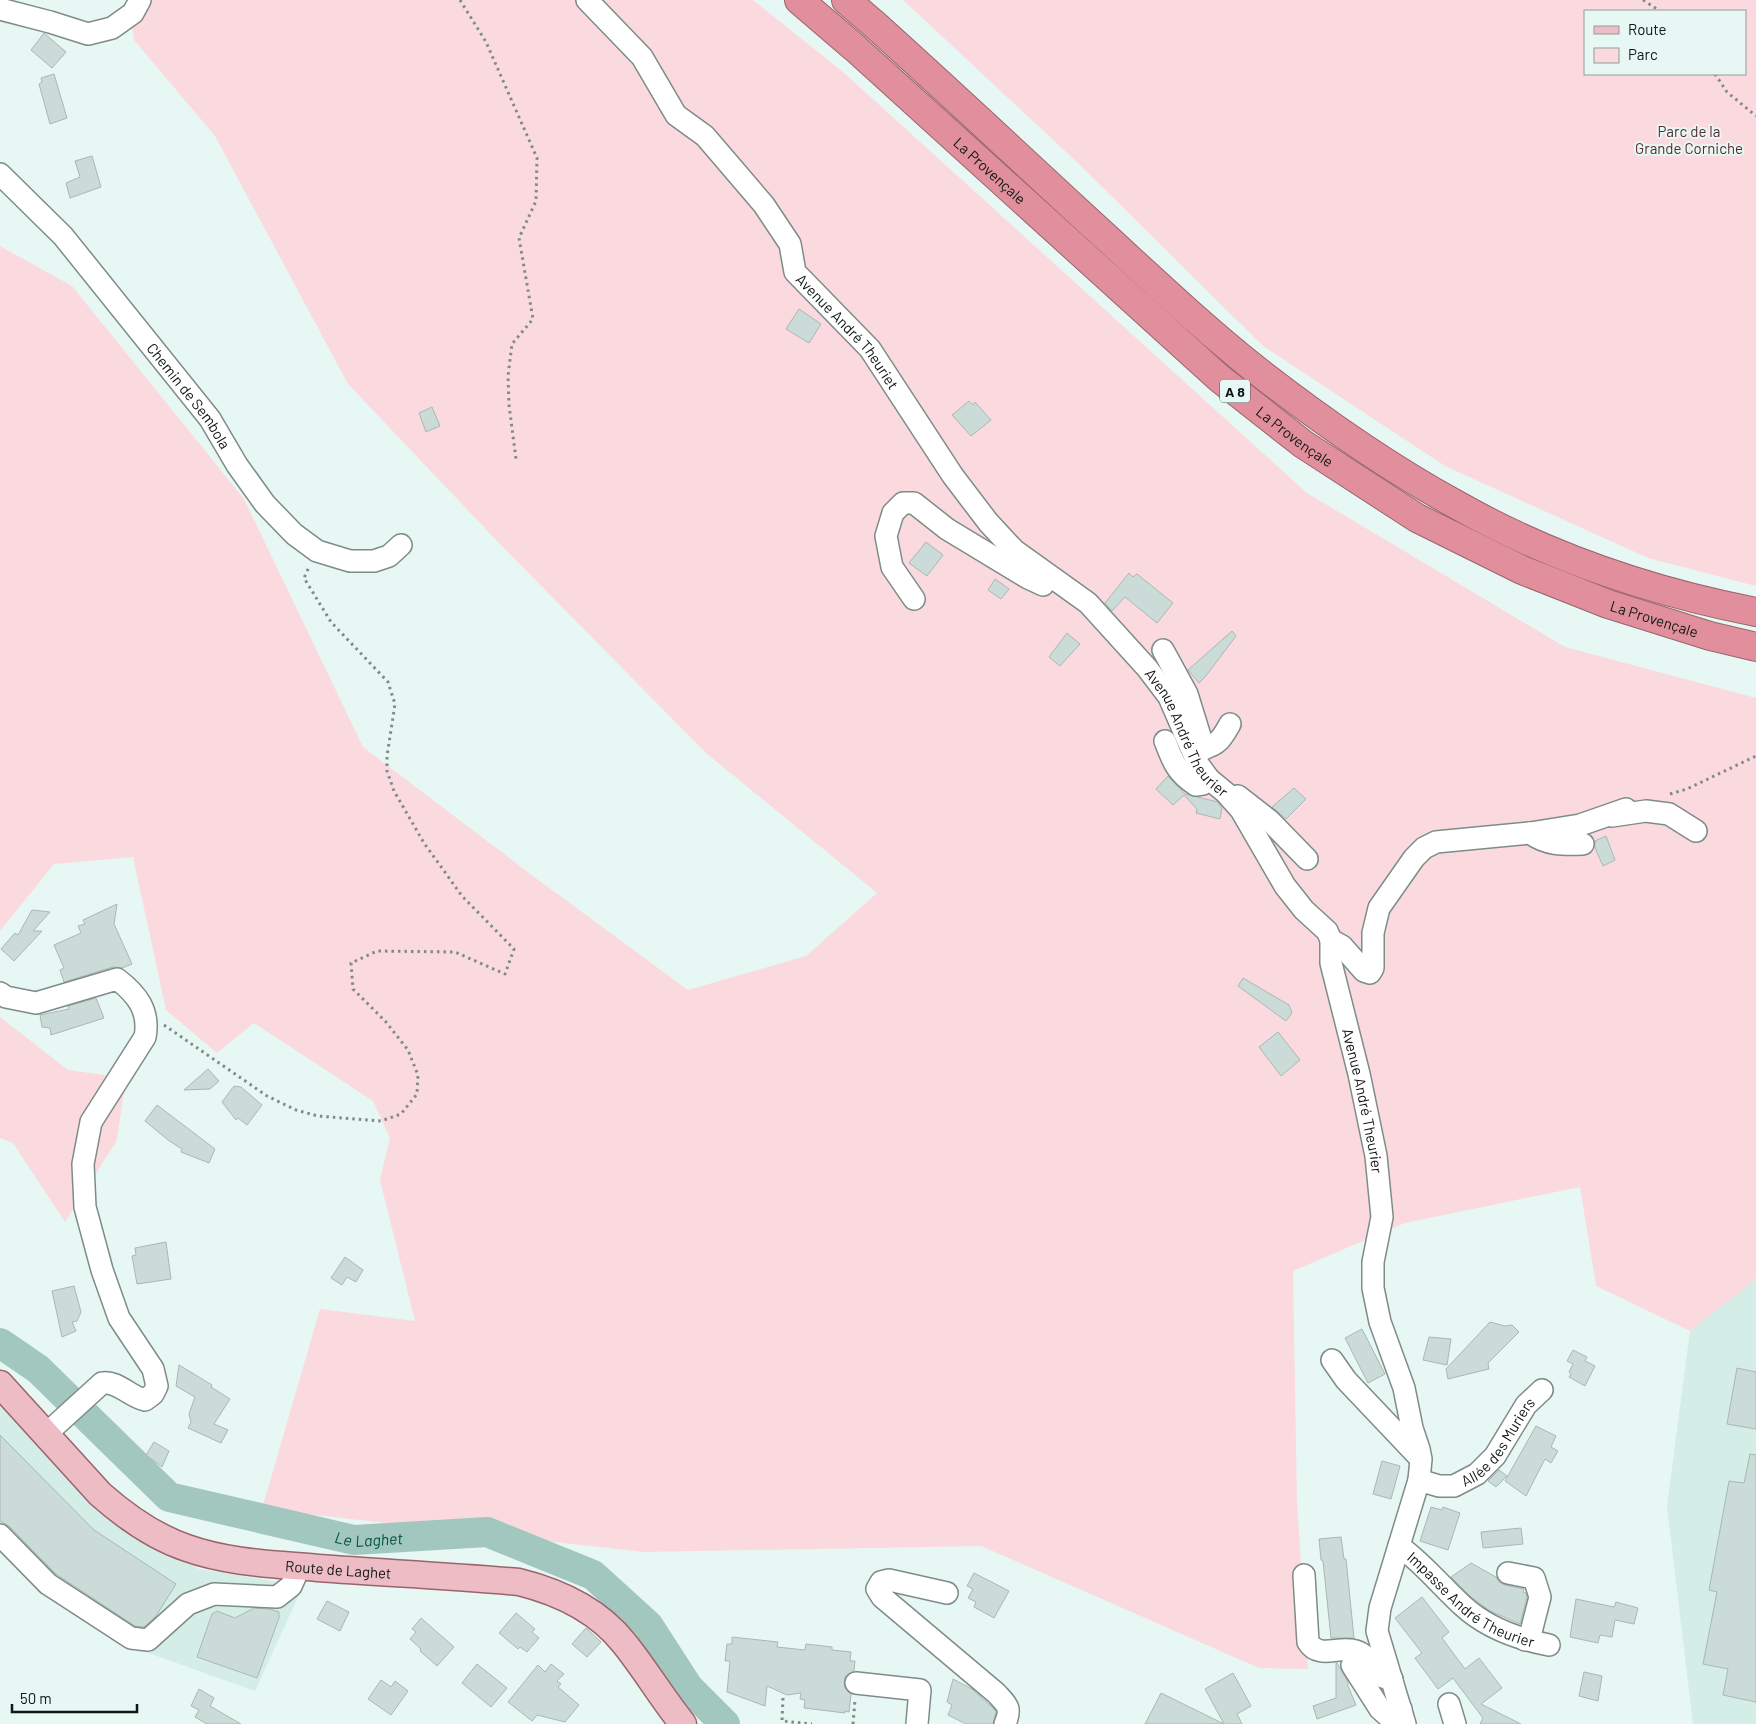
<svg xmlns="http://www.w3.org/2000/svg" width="1756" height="1724" viewBox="0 0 1756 1724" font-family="Barlow,sans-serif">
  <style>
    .built { fill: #d4ede6 }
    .green { fill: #fbdadf; fill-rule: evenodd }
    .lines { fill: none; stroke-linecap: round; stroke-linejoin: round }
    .river { stroke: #a2c7be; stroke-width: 30 }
    .building { fill: #cbdbd7; stroke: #a9b8b4 }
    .minor-casing { stroke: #7e8c88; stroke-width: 24 }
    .major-casing { stroke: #98656d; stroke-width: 29 }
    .highway-casing { stroke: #98656d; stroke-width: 30 }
    .path { stroke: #808b88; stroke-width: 3; stroke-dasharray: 2.5 4; stroke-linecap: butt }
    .minor { stroke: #fff; stroke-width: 21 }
    .major { stroke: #edbcc4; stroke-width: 26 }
    .highway { stroke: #e18f9d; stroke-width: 28 }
    .labels { text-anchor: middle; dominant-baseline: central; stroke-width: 4; stroke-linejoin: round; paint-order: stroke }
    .shield { fill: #e7f7f3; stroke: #515a58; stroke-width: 1 }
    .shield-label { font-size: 14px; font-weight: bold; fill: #111615 }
    .park-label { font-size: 15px; fill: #5b2b34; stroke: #e7f7f3 }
    .street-label { font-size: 15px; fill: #111615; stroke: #e7f7f3 }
    .water-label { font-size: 16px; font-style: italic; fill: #025247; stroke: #e7f7f3 }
  </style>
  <rect width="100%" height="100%" fill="#e7f7f3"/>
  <g class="built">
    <path d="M1756 1279V1724H1693L1667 1506 1690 1331Z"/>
    <path d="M0 1402 117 1520 199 1569 303 1586 255 1691 140 1650 51 1596 0 1552Z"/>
  </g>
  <g class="green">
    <path d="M128 0H753L843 72 1307 493 1565 647 1756 698V1279L1690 1331 1596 1286 1580 1187 1405 1223 1293 1271 1297 1503 1308 1669 1259 1668 981 1546 644 1552 262 1509 320 1309 415 1321 380 1180 390 1138 373 1101 254 1023 217 1053 166 1010 133 857 54 864 0 931V246L72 286 244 499 363 747 537 879 688 990 806 956 877 893 706 753 498 542 348 384 215 136 134 40Z"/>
    <path d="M903 0H1756V586L1648 558 1445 466 1263 346 1080 165ZM1585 11H1745V74H1585Z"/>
    <path d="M0 1017 68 1070 126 1078 117 1140 65 1222 13 1143 0 1138Z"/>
  </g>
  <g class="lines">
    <path class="river" id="s1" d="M0 1343 38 1369 169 1497 354 1540 487 1532 593 1575 648 1625 688 1687 725 1724"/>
  </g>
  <g class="building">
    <path d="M44 33 66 52 52 68 31 50Z"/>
    <path d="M54 74 67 118 50 124 39 84 42 82 41 78Z"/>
    <path d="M92 156 101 187 70 198 66 183 80 177 75 161Z"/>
    <path d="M799 309 821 324 809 343 786 329Z"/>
    <path d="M969 401 973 405 975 402 991 420 971 436 952 415Z"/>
    <path d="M432 407 440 426 426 432 419 413Z"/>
    <path d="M926 542 943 555 927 576 909 563Z"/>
    <path d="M1129 573 1133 577 1137 574 1173 603 1157 623 1125 597 1112 611 1105 603Z"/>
    <path d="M995 579 1009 589 1001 599 988 590Z"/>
    <path d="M1232 631 1236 636 1205 677 1199 683 1188 670Z"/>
    <path d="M1067 633 1080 644 1060 666 1049 657Z"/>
    <path d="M1168 776 1185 794 1218 802 1222 808 1220 819 1196 813 1197 809 1184 795 1173 805 1156 789Z"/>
    <path d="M1294 788 1306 799 1286 819 1272 807Z"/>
    <path d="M1606 836 1615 860 1603 866 1595 848V841Z"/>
    <path d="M117 904 114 924 132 964 122 968 113 967 64 982 60 970 64 968 54 945 81 933 78 926 85 924 83 920Z"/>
    <path d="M32 910 50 912 33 931H42L14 961 1 949 15 933 18 935Z"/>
    <path d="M1243 978 1289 1005 1292 1013 1286 1021 1238 986Z"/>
    <path d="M96 998 104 1018 51 1035 50 1028 42 1027 40 1015 69 1009 68 1006Z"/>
    <path d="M1278 1032 1300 1060 1281 1076 1259 1047Z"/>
    <path d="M208 1069 219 1081 210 1089 184 1090Z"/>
    <path d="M234 1086 241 1087 262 1105 247 1125 238 1118 236 1120 222 1102Z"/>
    <path d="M157 1105 215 1149 209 1163 181 1152 182 1149 168 1140 145 1121Z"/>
    <path d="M166 1242 171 1279 137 1284 132 1256 136 1255 135 1248Z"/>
    <path d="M345 1257 363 1270 356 1282 347 1277 342 1285 331 1278Z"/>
    <path d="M74 1286 81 1312 77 1321 72 1322 76 1331 62 1337 52 1291Z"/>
    <path d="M1490 1322 1505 1326 1512 1325 1519 1332 1488 1363 1489 1369 1448 1379 1446 1369Z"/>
    <path d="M1362 1329 1385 1374 1368 1383 1345 1338Z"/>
    <path d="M1429 1337 1451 1339 1447 1365 1423 1360Z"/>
    <path d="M1573 1350 1587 1357 1585 1361 1595 1366 1585 1386 1569 1377 1571 1374 1569 1372 1573 1364 1567 1361Z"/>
    <path d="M179 1365 212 1385 211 1387 230 1399 214 1424 228 1430 221 1443 188 1428 191 1422 189 1414 195 1397 176 1386Z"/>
    <path d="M1737 1368 1756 1372V1429L1727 1424Z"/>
    <path d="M1536 1426 1556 1436 1551 1447 1558 1451 1551 1463 1545 1459 1526 1496 1505 1481Z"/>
    <path d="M0 1435 94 1530 176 1584 156 1616 144 1627 135 1626 56 1574 9 1526 0 1521Z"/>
    <path d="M154 1442 169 1451 162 1467 146 1455Z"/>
    <path d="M1750 1454 1756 1455V1702L1723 1695 1728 1669 1703 1664 1717 1592 1709 1590 1729 1481 1744 1483Z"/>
    <path d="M1382 1461 1400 1466 1391 1499 1373 1494Z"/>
    <path d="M1499 1470 1507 1476 1496 1487 1488 1481Z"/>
    <path d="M1431 1507 1442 1510 1443 1507 1460 1513 1448 1550 1420 1541Z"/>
    <path d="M1521 1528 1523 1544 1483 1548 1481 1532Z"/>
    <path d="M1341 1537 1344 1559H1346L1354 1638H1331L1323 1561 1321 1560 1319 1539Z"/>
    <path d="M1471 1563 1496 1577 1499 1582 1505 1585 1524 1589 1523 1592 1526 1593 1527 1597 1520 1624 1490 1611 1471 1597 1451 1577Z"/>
    <path d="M974 1573 1009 1591 994 1618 974 1607 976 1602 968 1598 973 1589 967 1586Z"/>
    <path d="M1422 1597 1449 1632 1442 1638 1465 1669 1479 1658 1502 1688 1481 1704 1521 1724H1480L1483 1718 1453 1678 1438 1689 1415 1658 1422 1653 1395 1618Z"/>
    <path d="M1576 1599 1614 1607 1616 1602 1638 1608 1634 1624 1615 1620 1612 1637 1600 1635 1598 1643 1570 1637Z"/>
    <path d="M327 1601 349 1612 340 1631 317 1619Z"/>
    <path d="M254 1608 270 1609 279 1612V1618L257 1678 197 1657 212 1614 217 1611 235 1618Z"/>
    <path d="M516 1613 535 1629 532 1632 539 1638 527 1652 520 1647 518 1649 499 1633Z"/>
    <path d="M421 1618 454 1647 437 1666 420 1651 421 1649 410 1639 416 1632 412 1629Z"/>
    <path d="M586 1628 601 1642 587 1657 572 1644Z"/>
    <path d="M732 1637 778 1642 777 1647 805 1650 806 1644 832 1647V1650L851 1652 850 1661H855L854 1671 846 1675 844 1682 845 1688 851 1694 849 1712 845 1711V1713L804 1708 805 1700 800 1699 801 1693 787 1695 767 1686 765 1706 727 1692 730 1661H725L727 1644H732Z"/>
    <path d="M1336 1663H1337L1348 1682V1686L1356 1705 1317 1719 1313 1706 1336 1698Z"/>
    <path d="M477 1664 507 1688 491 1707 462 1683Z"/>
    <path d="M551 1664 564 1674 557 1681 561 1684 558 1687 579 1705 565 1722 537 1715 532 1721 508 1702 538 1665 545 1672Z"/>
    <path d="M1584 1672 1602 1676 1598 1701 1579 1696Z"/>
    <path d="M1233 1673 1251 1706 1237 1714 1242 1724H1224L1205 1689Z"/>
    <path d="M953 1679 972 1689 994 1709 996 1712 993 1724H966L948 1715 952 1705 947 1702Z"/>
    <path d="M381 1680 391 1687 395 1681 408 1691 391 1715 368 1699Z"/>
    <path d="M199 1689 214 1698 210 1706 241 1724H207L195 1717 199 1710 191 1706Z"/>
    <path d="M1161 1693 1224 1724H1145Z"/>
  </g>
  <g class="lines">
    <g class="minor-casing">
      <g id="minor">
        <path id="s2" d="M587 0 642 57 676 115 705 136 764 205 790 244 795 272 870 349 953 476 988 522 1014 550 1088 603 1147 668 1169 697 1198 764 1209 779 1226 793 1241 810 1285 886 1304 910 1327 931 1331 940V963L1359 1074 1376 1156 1382 1217 1373 1262V1288L1380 1322 1404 1388 1412 1428 1419 1449 1421 1459 1419 1480 1380 1608 1377 1631 1405 1724"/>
        <path d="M0 9 50 22 88 34 112 28 133 13 140 0"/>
        <path id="s3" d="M0 174 63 236 210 419 237 465 265 504 294 534 317 551 350 561H374L389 556 401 545"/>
        <path d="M914 599 892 567 886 536 893 513 903 503H914L947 529 1028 578 1043 585"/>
        <path d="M1163 650 1187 694 1204 749"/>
        <path d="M1165 741C1173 762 1177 773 1196 785L1203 784 1209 779"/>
        <path d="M1204 748C1219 745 1223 736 1230 724"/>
        <path d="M1238 796 1270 821 1307 859"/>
        <path d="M1612 816 1646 811 1669 814 1696 831"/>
        <path d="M1530 833C1546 845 1563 845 1583 844"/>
        <path d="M1331 940 1342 946 1364 971 1370 973 1373 968V933L1379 908 1414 858 1424 848 1436 842 1530 833 1580 825 1626 809"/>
        <path d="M0 993 6 997 36 1003 117 979C137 994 150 1011 145 1037L91 1122 83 1164 85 1207 102 1270 119 1318 153 1369 157 1386 153 1394 145 1400C130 1397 117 1380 102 1383L45 1435"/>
        <path d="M1332 1360 1346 1380 1419 1457"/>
        <path id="s4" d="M1419 1480 1439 1486H1454L1477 1474 1495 1456 1526 1405 1542 1390"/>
        <path d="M0 1535 48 1584 131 1638 148 1640 188 1604 214 1594 277 1597 291 1586 300 1566"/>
        <path id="s5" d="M1399 1546C1423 1563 1441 1586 1463 1606 1487 1628 1518 1639 1549 1645"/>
        <path d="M1508 1573 1534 1578 1540 1597 1531 1632 1525 1640"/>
        <path d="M1304 1575 1308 1642C1319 1660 1340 1645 1356 1651 1374 1656 1369 1678 1392 1679"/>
        <path d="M947 1593 889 1580 881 1582 877 1589 882 1597 996 1693C1007 1705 1012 1707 1005 1724"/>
        <path d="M1352 1665 1380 1709 1388 1716 1394 1714 1401 1709"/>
        <path d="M856 1683 920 1690 917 1724"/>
        <path d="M1449 1704 1455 1724"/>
      </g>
    </g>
    <g class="major-casing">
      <g id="major">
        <path id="s6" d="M0 1384 100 1494C126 1517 154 1537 187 1548 229 1563 274 1564 318 1568 385 1573 452 1576 519 1582 559 1592 597 1609 624 1643 645 1669 662 1698 683 1724"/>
      </g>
    </g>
    <g class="highway-casing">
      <g id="highway">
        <path id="s7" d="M799 0 855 48 1219 378 1303 444 1417 518 1522 570 1608 604 1710 636 1756 647"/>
        <path d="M846 0 874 24C945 88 1015 153 1085 218 1141 269 1196 322 1255 369 1319 419 1386 466 1457 505 1549 557 1653 592 1756 612"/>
      </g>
    </g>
    <g class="path">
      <path d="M460 0 486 42 537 158 536 201 519 238 533 319 512 344 508 376 509 405 516 459"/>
      <path d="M1643 0 1660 11"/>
      <path d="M1715 74 1727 92 1756 116"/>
      <path d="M1670 794 1687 789 1756 756"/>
      <path d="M164 1025 267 1096 296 1110 318 1116 381 1121 401 1114 417 1094 418 1075 408 1050 386 1022 353 989 351 963 377 951 455 952 505 974 514 949 462 896 424 843 394 791 387 771V756L395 704 388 682 331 622 304 578 309 567"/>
      <path d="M783 1698 782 1721 812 1724"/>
      <path d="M853 1724 855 1700"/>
    </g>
    <use href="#minor" class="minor"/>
    <use href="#major" class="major"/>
    <use href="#highway" class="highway"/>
  </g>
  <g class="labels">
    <rect class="shield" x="1220" y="379.5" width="30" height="23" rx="4"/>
    <g class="shield-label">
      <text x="1235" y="391">A 8</text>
    </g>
    <g class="park-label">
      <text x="1689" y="131">Parc de la<tspan x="1689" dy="17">Grande Corniche</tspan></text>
    </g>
    <g class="street-label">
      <text stroke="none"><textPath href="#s7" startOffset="256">La Provençale</textPath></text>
      <text stroke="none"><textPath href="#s2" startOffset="428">Avenue André Theuriet</textPath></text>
      <text stroke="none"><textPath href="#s3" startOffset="292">Chemin de Sembola</textPath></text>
      <text stroke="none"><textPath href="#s7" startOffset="661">La Provençale</textPath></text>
      <text stroke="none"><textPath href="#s7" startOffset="1066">La Provençale</textPath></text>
      <text stroke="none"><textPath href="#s2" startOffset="959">Avenue André Theurier</textPath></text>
      <text stroke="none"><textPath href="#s2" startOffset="1379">Avenue André Theurier</textPath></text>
      <text stroke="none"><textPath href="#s4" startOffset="100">Allée des Muriers</textPath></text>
      <text stroke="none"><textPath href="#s6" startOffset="405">Route de Laghet</textPath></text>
      <text stroke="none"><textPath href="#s5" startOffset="91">Impasse André Theurier</textPath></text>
    </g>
    <g class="water-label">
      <text stroke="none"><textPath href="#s1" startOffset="434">Le Laghet</textPath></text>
    </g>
  </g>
  <rect x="1584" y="10" width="162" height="65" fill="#e7f7f3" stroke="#919d9a"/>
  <rect x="1594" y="26" width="25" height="8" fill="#edbcc4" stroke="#919d9a"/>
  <text x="1628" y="35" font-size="15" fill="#111615">Route</text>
  <rect x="1594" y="48" width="25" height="15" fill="#fbdadf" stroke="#919d9a"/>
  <text x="1628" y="60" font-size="15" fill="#111615">Parc</text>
  <path d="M12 1704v8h125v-8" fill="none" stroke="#111615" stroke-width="2.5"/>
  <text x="20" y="1704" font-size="15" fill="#111615" stroke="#e7f7f3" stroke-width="4" paint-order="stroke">50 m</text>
</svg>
